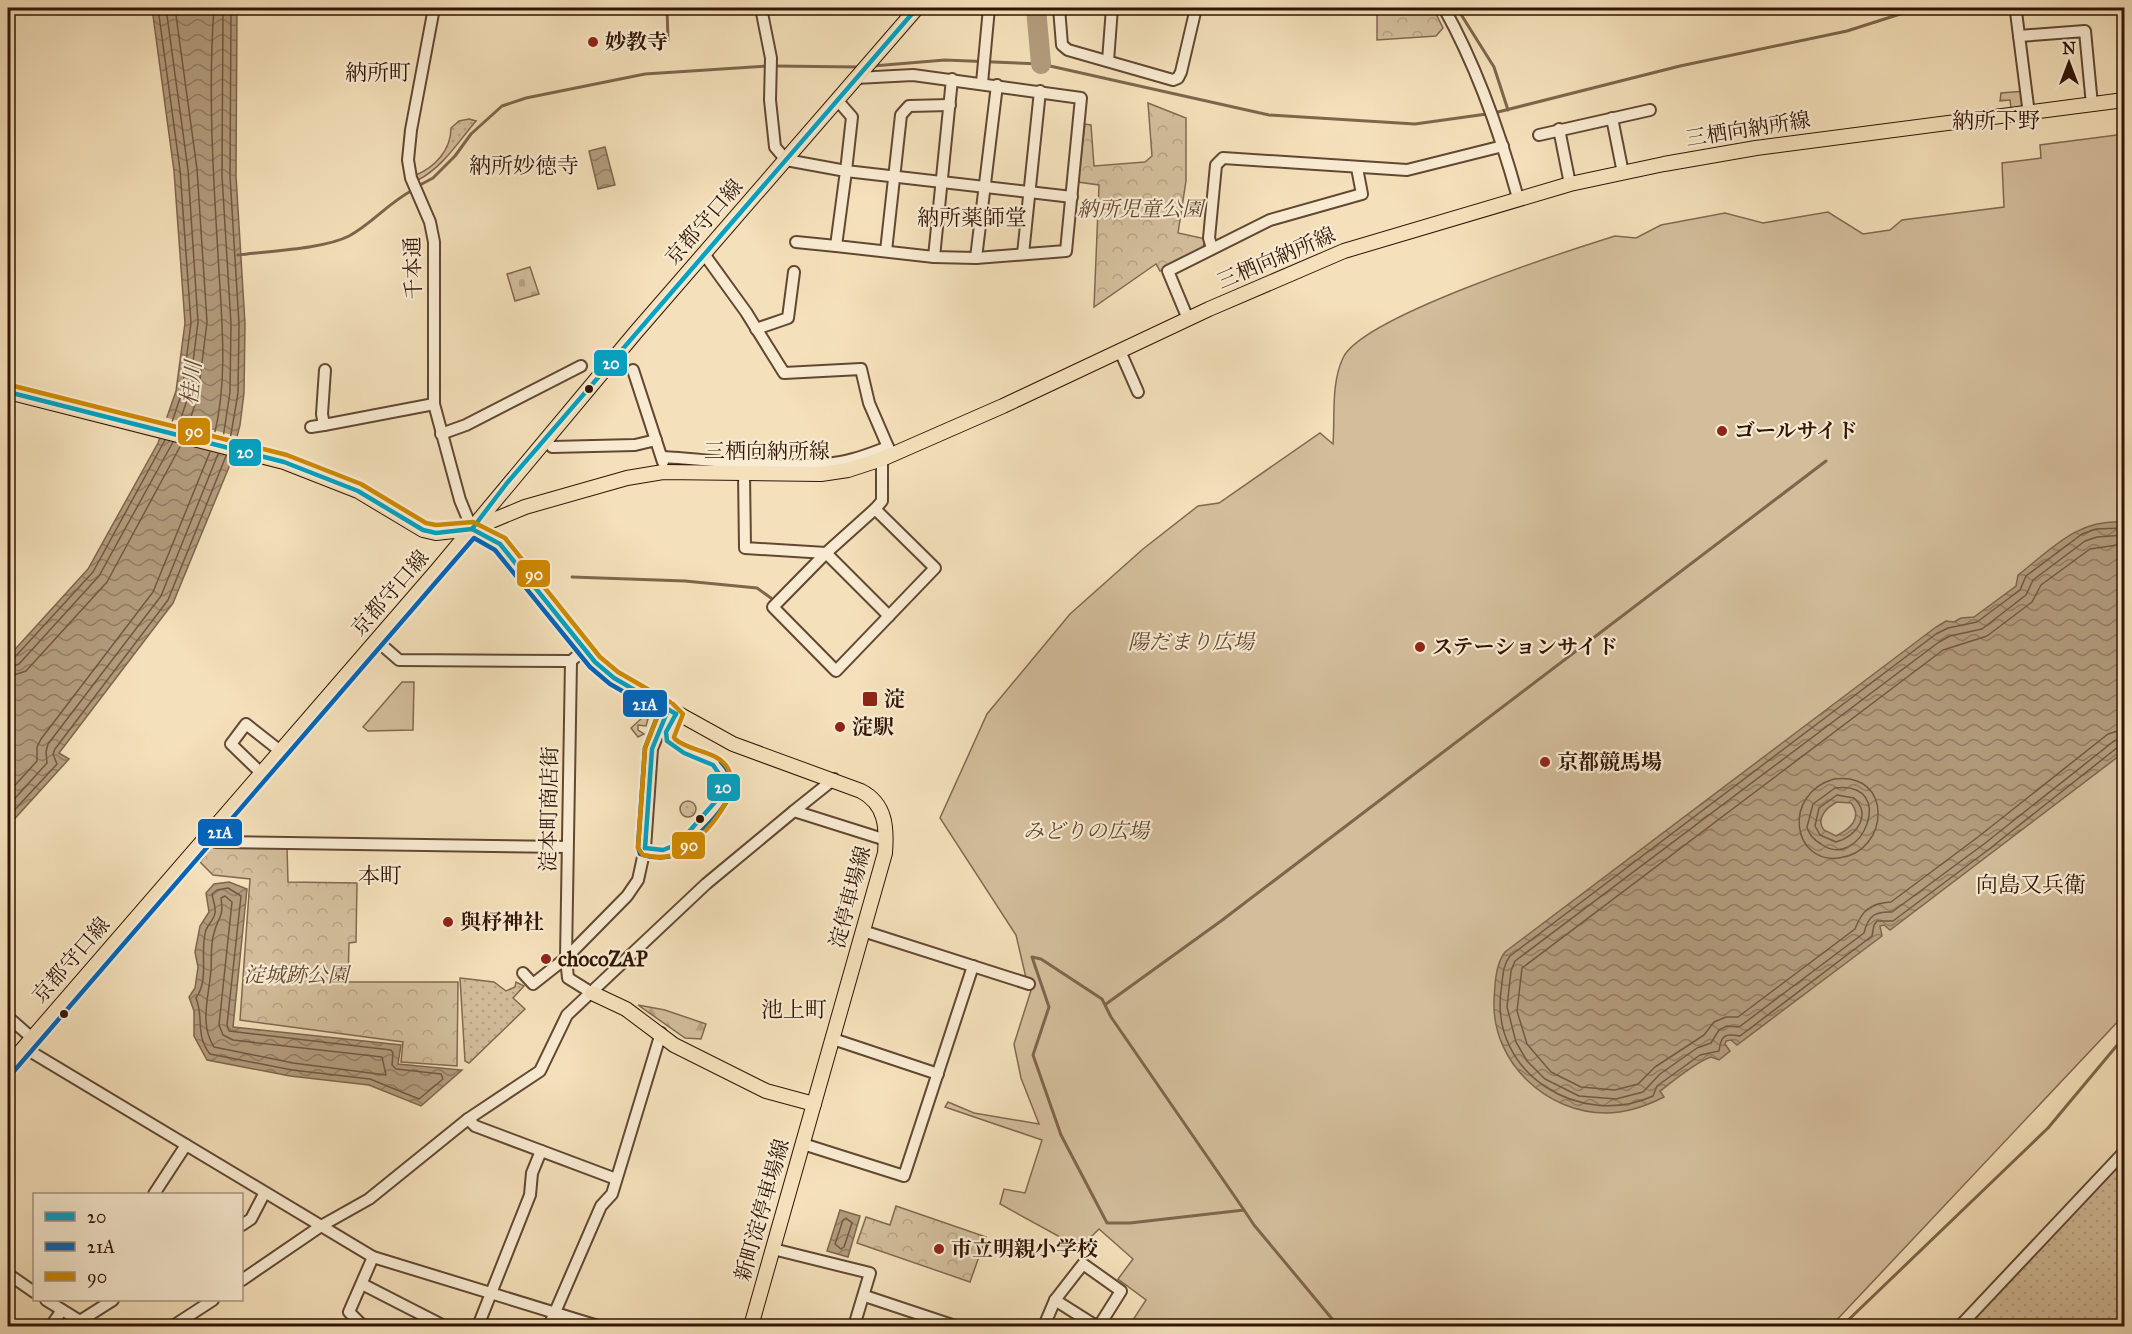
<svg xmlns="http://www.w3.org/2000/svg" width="2132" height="1334" viewBox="0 0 2132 1334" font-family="'IM FELL Great Primer','Noto Serif JP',serif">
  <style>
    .grass { fill: url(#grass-dots); stroke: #826850; stroke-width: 1.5 }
    .forest { fill: url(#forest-firs); stroke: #826850; stroke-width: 1.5 }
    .cemetery { fill: url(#cemetery-stones); stroke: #826850; stroke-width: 1.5 }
    .park { fill: url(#park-crowns); stroke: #826850; stroke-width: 1.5 }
    .garden { fill: #d3bd9b; stroke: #826850; stroke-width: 1.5 }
    .water { fill: url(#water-waves); stroke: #7e654c; stroke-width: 1.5; fill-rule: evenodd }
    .pier { fill: #f4e0ba }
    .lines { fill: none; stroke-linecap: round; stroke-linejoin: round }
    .shore { stroke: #725840; stroke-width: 1.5 }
    .stream { stroke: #7e654c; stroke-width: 3 }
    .river { stroke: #b29b7c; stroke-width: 20 }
    .minor-casing { stroke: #624732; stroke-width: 14 }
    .major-casing { stroke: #311405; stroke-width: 16 }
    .minor { stroke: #f8ebd2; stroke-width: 10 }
    .major { stroke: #f4e0ba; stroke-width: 14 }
    .bus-1-casing { stroke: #f8ebd2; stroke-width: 9 }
    .bus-2-casing { stroke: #f8ebd2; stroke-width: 9 }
    .bus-3-casing { stroke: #f8ebd2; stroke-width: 9 }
    .bus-1 { stroke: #02a2c4; stroke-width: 4.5 }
    .bus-2 { stroke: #0065bd; stroke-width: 4.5 }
    .bus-3 { stroke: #cf8901; stroke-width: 4.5 }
    .poi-dot { fill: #8f2418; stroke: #f8ebd2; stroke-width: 2 }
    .bus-dot { fill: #311405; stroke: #f8ebd2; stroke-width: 2 }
    .labels { text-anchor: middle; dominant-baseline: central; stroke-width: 4.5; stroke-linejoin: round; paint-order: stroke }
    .poi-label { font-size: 21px; font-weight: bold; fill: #311405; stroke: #f8ebd2; text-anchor: start }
    .street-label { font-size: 21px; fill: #311405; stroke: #f8ebd2 }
    .park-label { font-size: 21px; font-style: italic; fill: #624732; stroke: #f8ebd2 }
    .neighbourhood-label { font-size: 22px; fill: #311405; stroke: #f8ebd2 }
    .water-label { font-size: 22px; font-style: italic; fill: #654a35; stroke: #f8ebd2 }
    .line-badge { stroke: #f8ebd2; stroke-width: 2 }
    .badge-label { font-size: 16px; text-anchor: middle; font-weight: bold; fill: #fff }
  </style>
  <defs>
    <pattern id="grass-dots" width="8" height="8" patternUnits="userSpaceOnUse" patternTransform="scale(1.5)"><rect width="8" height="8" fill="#d3bd9b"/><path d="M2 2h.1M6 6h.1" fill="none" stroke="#b6a284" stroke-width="1.8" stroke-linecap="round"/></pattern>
    <pattern id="forest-firs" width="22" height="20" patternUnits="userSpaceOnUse" patternTransform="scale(1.5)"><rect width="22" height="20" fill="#d3bd9b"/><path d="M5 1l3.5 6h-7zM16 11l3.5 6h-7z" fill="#b6a284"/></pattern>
    <pattern id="cemetery-stones" width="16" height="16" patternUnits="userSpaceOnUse" patternTransform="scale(1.5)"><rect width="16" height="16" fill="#d3bd9b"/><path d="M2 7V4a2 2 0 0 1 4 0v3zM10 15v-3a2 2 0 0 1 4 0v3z" fill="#b6a284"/></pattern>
    <pattern id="park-crowns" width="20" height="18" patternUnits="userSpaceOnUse" patternTransform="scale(1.5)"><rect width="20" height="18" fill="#d3bd9b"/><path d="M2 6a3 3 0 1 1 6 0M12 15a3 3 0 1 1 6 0" fill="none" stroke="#b6a284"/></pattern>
    <pattern id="water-waves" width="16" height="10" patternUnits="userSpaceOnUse" patternTransform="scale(1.5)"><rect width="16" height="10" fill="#b29b7c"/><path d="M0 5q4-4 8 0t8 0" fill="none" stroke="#917d64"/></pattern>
  </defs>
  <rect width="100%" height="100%" fill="#f4e0ba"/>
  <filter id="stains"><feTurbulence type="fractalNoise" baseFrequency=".00333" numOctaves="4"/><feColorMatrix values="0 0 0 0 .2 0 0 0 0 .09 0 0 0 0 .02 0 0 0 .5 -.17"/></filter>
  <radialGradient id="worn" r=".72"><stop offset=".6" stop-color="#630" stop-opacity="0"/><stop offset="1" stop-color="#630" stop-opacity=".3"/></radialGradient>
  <g class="grass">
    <path d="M469 119 476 121C458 142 443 167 418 180L416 175C435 167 451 150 451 128L459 121Z"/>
    <circle cx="688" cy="809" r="8"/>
    <path d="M460 978 494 982 506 991 515 987 516 982 524 986 513 998 525 1009 469 1063 465 1061Z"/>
    <path d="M2124 1152V1321L2120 1326H1960Z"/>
  </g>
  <path class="forest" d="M638 1005 665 1010 706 1024 701 1039 685 1038Z"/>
  <path class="cemetery" d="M530 267 539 294 515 301 507 274Z"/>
  <g class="park">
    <path d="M1377 8H1433L1443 28 1436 36 1377 40Z"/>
    <path d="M2026 91 2027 107 2011 108 2010 100 2000 101 2001 93Z"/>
    <path d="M1148 103 1186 118V181L1178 233 1206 239 1202 249 1160 271 1156 264 1094 307 1099 185 1078 182 1085 124 1091 125 1094 166 1145 162 1152 156Z"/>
    <path d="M214 844 287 847 288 882 357 883 356 942 349 943 348 982H458L457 1066 401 1062 403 1042 240 1020 250 879 213 875 200 862Z"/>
    <path d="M896 1206 986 1237 970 1282 857 1243 866 1217 890 1225Z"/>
  </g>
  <g class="garden">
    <path d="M2124 134V1015L1831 1326H1129L1146 1300 1118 1279 1133 1259 1099 1229 1080 1248 1000 1204 1004 1189 1025 1193 1042 1140 945 1107 948 1102 974 1113 1039 1124 1021 1078 1014 1044 1034 981 1026 978 1016 935 940 818 987 714 1070 614 1143 549 1198 506 1219 503 1320 433 1333 444C1335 416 1331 383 1343 358 1361 317 1567 251 1615 236L1636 238 1661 225 1725 213 1763 223 1828 212 1863 234 1890 230 1902 220 2004 207 2002 163 2041 158 2040 145Z"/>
    <path d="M402 682H414L413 730 368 731 363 727Z"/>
    <path d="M643 717 648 719 646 726 638 725V730L644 734 638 737 631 728Z"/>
  </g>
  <g class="water">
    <path d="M152 8H237L236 176 245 324 244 393 240 425 229 467 173 603 59 753 69 759 8 826V657L88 569 158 443 176 391 185 323 174 171Z"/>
    <path d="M605 147 615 185 598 189 589 151Z"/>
    <path d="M2124 522V749L2119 756 1890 930 1884 925 1880 926 1882 936 1737 1045 1731 1040 1726 1041 1725 1044 1730 1051 1719 1060 1711 1057C1697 1061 1672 1082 1660 1091L1664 1097C1646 1106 1627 1113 1606 1113 1547 1113 1492 1063 1494 1001 1495 985 1495 965 1505 952L1936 627 1946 621 1954 622 1961 618 1974 617 2016 586 2018 575C2053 548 2077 519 2124 522ZM1837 802 1851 803C1863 818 1850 829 1836 836L1824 830C1815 819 1827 807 1837 802Z"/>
    <path d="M229 882 247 889 233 1027 401 1045 398 1064 462 1070 421 1106 369 1085 290 1076 207 1060 194 1036V1011L189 997 195 988 198 967 195 952 200 926 209 912 206 893 214 884Z"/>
    <path d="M840 1210 860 1216 848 1257 827 1251Z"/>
  </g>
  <path class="pier" d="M164 417 240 437 234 458 157 438Z"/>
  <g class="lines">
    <g class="shore">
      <path d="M158 8 180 170 191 323 182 392 171 425"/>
      <path d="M166 8 188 170 198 322 189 394 178 427"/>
      <path d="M175 8 197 169 207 322 198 395 187 429"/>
      <path d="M214 436C229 377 221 314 218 254 213 173 208 89 214 8"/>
      <path d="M223 438 230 392 231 324 222 176 223 8"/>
      <path d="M230 440 238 393 239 324 230 176 231 8"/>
      <path d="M2124 528 2096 529 2082 534 2026 576 2020 590 1977 622 1948 628 1936 634 1510 956C1502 966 1503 979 1501 991 1490 1074 1581 1129 1653 1096L1657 1086 1700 1055 1719 1051C1721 1035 1725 1033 1740 1036L1872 936 1874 925 1877 921H1893L1988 850 2118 747 2124 746"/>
      <path d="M2124 535 2097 537 2085 541 2033 580 2026 595 1982 629 1950 636 1939 642 1515 961 1511 971 1507 1007 1516 1042 1527 1061 1545 1079 1579 1096 1616 1099 1643 1092 1660 1074 1697 1048 1711 1043 1719 1030 1727 1026 1739 1027 1864 933C1868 916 1875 911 1892 912L1984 844 2114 741 2124 738"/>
      <path d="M2124 544 2090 549 2041 585 2032 602 1987 636 1943 650 1522 968 1517 1011 1527 1044 1551 1072 1581 1087 1615 1090 1638 1084 1655 1067 1704 1035 1714 1022 1726 1017H1738L1855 929C1862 910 1871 903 1891 902L1978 837 2108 734 2124 729"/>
      <path d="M8 661 14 658 93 572 165 440"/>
      <path d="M8 668 19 664 99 576 173 442"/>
      <path d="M8 677 26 671 107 582 181 445"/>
      <path d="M1834 779C1894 771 1890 852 1839 858 1792 864 1782 794 1834 779Z"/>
      <path d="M1835 788C1899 780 1861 873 1821 844 1814 840 1809 835 1807 827L1813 804Z"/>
      <path d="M8 793 37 761V747L41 739 153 592 210 452"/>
      <path d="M1837 795 1854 798C1872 815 1856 837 1836 842L1820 835 1815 826 1819 808Z"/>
      <path d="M8 806 47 763 46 752 48 744 161 596 218 454"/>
      <path d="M8 817 57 764 53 754 55 749 168 600 226 456"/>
      <path d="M228 888 241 896 227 1025 229 1031 391 1050 393 1053 392 1065 396 1069 441 1074 443 1079 419 1099 370 1079 292 1070 210 1054C195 1036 204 1017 196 998 210 978 199 952 206 930 208 924 214 920 215 913 216 907 213 900 212 894L217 890Z"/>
      <path d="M225 896 232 902 219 1025 223 1035 233 1040 382 1057 386 1075 293 1063 214 1047C199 1024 209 996 211 970 212 958 210 946 214 933 218 916 224 919 221 898Z"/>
      <path d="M846 1218 852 1223 844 1247 841 1249 835 1244 843 1220Z"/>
    </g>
    <g class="stream">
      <path d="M667 8 668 40"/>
      <path d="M1457 8 1494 67 1508 110"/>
      <path d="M774 66 860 67"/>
      <path d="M873 66 945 60 1041 64 1269 115 1415 124 1494 113 1680 66 1847 31 1919 8"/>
      <path d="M418 186 433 178 455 156 471 134 502 106 526 98 645 74 767 66"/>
      <path d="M238 255C267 251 324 249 349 236 372 224 389 202 413 190"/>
      <path d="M572 577 685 581 757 588 771 598"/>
      <path d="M1106 1004 1221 921 1826 461"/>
      <path d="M1244 1210 1130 1223H1107L1061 1135 1033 1055 1049 1007 1032 957 1041 959 1102 999 1111 1017 1244 1210 1254 1225 1338 1326"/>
      <path d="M1842 1326 2048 1128 2124 1037"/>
    </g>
    <path class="river" d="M1036 8 1041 64"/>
    <g class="minor-casing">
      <g id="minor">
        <path d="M434 8 411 130 408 160 411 178 430 222 434 242V404L460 500 472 529"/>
        <path d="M761 8 771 58 770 100 775 147 786 160 846 171 836 246 934 257 976 258 1066 251 1081 98 913 75 856 78"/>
        <path d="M1059 8 1062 45 1068 50 1173 80 1178 78 1181 72 1196 8"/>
        <path d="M1444 8C1477 67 1500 133 1518 198"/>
        <path d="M2016 12 2029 114"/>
        <path d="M2019 36 2085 31 2092 105"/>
        <path d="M1108 61 1112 8"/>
        <path d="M982 83 989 8"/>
        <path d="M838 101 852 117 846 171 1072 197"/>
        <path d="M1612 118 1623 173"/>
        <path d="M1559 129 1570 184"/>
        <path d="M1539 135 1650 110"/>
        <path d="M796 242 836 246"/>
        <path d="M1212 248 1209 238 1216 165 1223 158 1407 170 1503 146"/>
        <path d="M886 251 901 115 909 106 950 105"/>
        <path d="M704 254 746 312 784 373 861 369 869 403 891 454"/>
        <path d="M1023 254 1040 91"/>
        <path d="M934 257 952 79"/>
        <path d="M976 258 997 85"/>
        <path d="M1188 319 1168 271 1270 220 1362 194 1357 168"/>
        <path d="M756 329 788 318 794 272"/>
        <path d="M1120 351 1138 392"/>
        <path d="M325 370 322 414 324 425 434 404"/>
        <path d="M633 370 663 462"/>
        <path d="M311 427 324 425"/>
        <path d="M441 434 466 425 581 366"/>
        <path d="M552 447 635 445 656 440"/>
        <path d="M663 457C715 460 804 473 853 459 865 456 877 451 888 447"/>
        <path d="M744 473 745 548 826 553 889 616"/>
        <path d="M875 509 935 568 836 671 773 607 826 553Z"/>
        <path d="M875 509 882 501V459"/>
        <path d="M376 640 399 660 571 661 584 650"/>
        <path d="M260 772 231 744 246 724 279 750"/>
        <path d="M794 811 834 779"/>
        <path d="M206 837 216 842 567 847"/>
        <path d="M863 931 1029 984"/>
        <path d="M523 973 533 984 566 958 571 661"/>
        <path d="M592 993 568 978 566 958 627 896 638 880 645 848 652 749 668 709"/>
        <path d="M8 1017 32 1038"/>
        <path d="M833 1039 938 1074"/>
        <path d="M23 1047 373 1257 598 1326"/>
        <path d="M468 1119 475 1126 616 1179"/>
        <path d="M803 1144 904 1176 973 966"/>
        <path d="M154 1194 186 1145"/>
        <path d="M242 1225 251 1219 264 1194"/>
        <path d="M773 1249 870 1273 854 1326"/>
        <path d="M8 1274 34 1292"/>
        <path d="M242 1280 321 1226 369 1199 468 1119 540 1071 567 1015 706 884 794 811 886 840"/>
        <path d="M362 1284 444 1326"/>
        <path d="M865 1296 955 1326"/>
        <path d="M46 1300 80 1321 113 1300"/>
        <path d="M1055 1300 1096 1326"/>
        <path d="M51 1326 62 1310"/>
        <path d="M173 1326 213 1300"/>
        <path d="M363 1326 349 1312 373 1257"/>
        <path d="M478 1326 530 1195 532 1173 541 1151"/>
        <path d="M549 1326 601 1206 612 1194 661 1033"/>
        <path d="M1044 1326 1055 1300 1083 1264 1121 1291 1099 1326"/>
        <path d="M1960 1326 2124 1152"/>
      </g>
    </g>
    <g class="major-casing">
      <g id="major">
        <path d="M8 392 284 462 358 491 423 530 436 533 472 529 525 507 627 478 663 472 821 474 848 470 882 459 1003 406 1209 309 1344 251 1570 184 1664 164 1756 148 2124 100"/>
        <path d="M472 529 500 544 584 650 614 678 733 744 861 791C886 804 887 828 885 853L751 1326"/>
        <path d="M592 993 626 1009 674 1045 766 1091 814 1104"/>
        <path d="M8 1066 438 569 636 332 917 8"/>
      </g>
    </g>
    <use href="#minor" class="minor"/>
    <use href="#major" class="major"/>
    <g class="bus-1-casing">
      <g id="bus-1">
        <path d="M8 392 284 462 358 491 423 530 436 533 472 529"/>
        <path d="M472 529 507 483 917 8"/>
        <path d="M472 529 500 544 595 662 614 678 676 714"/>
        <path d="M645 848 663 850 678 844 723 793 724 781 713 765 684 753 667 741 666 732 676 714"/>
        <path d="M645 848 652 749 668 710"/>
      </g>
    </g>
    <g class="bus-2-casing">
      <path id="bus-2" d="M14 1071 474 538 495 550 590 667 610 684 659 712 645 748 638 847 640 854C651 858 666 859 677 854 686 849 694 840 701 832 720 813 746 788 721 762"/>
    </g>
    <g class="bus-3-casing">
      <g id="bus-3">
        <path d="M10 385 287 455 361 484 426 523 436 525 473 522 505 538 600 657 618 672 670 702"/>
        <path d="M659 713 645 748 638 848 643 855C653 857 665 859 675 854 699 844 745 795 727 767 716 750 690 752 675 739L674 737 683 714 673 704"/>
      </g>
    </g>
    <use href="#bus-1" class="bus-1"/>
    <use href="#bus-2" class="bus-2"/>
    <use href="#bus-3" class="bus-3"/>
  </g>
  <g class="poi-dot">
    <circle cx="593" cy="42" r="6"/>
    <circle cx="1722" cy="431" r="6"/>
    <circle cx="1420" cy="647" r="6"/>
    <rect x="862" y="691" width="16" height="16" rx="3"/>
    <circle cx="840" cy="727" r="6"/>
    <circle cx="1545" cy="762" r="6"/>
    <circle cx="448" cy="922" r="6"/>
    <circle cx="546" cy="959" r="6"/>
    <circle cx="939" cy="1249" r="6"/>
  </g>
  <g class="bus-dot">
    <circle cx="589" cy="389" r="5"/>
    <circle cx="700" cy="819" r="5"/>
    <circle cx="64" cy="1014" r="5"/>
  </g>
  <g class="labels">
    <g class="poi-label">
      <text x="605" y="42">妙教寺</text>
      <text x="1734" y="431">ゴールサイド</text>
      <text x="1432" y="647">ステーションサイド</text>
      <text x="884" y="699">淀</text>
      <text x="852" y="727">淀駅</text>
      <text x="1557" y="762">京都競馬場</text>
      <text x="460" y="922">與杼神社</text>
      <text x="558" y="959">chocoZAP</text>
      <text x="951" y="1249">市立明親小学校</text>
    </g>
    <g class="street-label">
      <text transform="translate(1748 129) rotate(-9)">三栖向納所線</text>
      <text transform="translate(704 222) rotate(-49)">京都守口線</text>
      <text transform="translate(1276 258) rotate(-23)">三栖向納所線</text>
      <text transform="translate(413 268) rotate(-92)">千本通</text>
      <text x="767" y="451">三栖向納所線</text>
      <text transform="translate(390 593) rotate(-49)">京都守口線</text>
      <text transform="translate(549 809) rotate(-89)">淀本町商店街</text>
      <text transform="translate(850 897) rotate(-75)">淀停車場線</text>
      <text transform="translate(71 960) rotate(-49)">京都守口線</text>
      <text transform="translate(762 1210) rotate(-74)">新町淀停車場線</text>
    </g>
    <g class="park-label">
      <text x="1140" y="209">納所児童公園</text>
      <text x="1191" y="642">陽だまり広場</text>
      <text x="1086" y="831">みどりの広場</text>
      <text x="296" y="975">淀城跡公園</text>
    </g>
    <g class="neighbourhood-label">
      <text x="378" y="72">納所町</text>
      <text x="1996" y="120">納所下野</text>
      <text x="524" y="165">納所妙徳寺</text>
      <text x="972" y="217">納所薬師堂</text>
      <text x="380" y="875">本町</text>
      <text x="2031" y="884">向島又兵衛</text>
      <text x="794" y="1009">池上町</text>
    </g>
    <g class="water-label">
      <text transform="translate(191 383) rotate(-84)">桂川</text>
    </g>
  </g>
  <g class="line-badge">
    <rect x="593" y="349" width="35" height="28" rx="6" fill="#02a2c4"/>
    <rect x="177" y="417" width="34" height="29" rx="6" fill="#cf8901"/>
    <rect x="228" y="438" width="34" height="29" rx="6" fill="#02a2c4"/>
    <rect x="516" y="559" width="35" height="29" rx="6" fill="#cf8901"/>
    <rect x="622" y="689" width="46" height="29" rx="6" fill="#0065bd"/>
    <rect x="706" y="773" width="35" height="29" rx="6" fill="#02a2c4"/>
    <rect x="197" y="818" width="46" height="29" rx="6" fill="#0065bd"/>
    <rect x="671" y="831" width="35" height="29" rx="6" fill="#cf8901"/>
  </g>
  <g class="badge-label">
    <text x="611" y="369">20</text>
    <text x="194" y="437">90</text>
    <text x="245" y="458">20</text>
    <text x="534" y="580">90</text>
    <text x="645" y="710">21A</text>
    <text x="723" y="793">20</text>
    <text x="220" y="838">21A</text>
    <text x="689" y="851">90</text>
  </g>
  <rect width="2132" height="1334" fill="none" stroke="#f4e0ba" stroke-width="30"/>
  <rect x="9" y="9" width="2114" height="1316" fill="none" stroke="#311405" stroke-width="3"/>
  <rect x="15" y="15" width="2102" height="1304" fill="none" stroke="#311405" stroke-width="1.5"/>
  <rect x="33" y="1193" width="210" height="108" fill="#f8ebd2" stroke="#a89580" stroke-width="1.5"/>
  <rect x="45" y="1212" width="30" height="9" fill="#02a2c4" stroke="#a89580" stroke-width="1.5"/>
  <text x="87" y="1223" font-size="18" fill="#311405">20</text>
  <rect x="45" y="1242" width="30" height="9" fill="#0065bd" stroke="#a89580" stroke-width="1.5"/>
  <text x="87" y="1253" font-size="18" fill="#311405">21A</text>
  <rect x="45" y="1272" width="30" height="9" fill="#cf8901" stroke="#a89580" stroke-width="1.5"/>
  <text x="87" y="1283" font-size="18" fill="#311405">90</text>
  <g transform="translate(2069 63)" stroke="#f8ebd2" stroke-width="4.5" paint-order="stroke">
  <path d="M0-4.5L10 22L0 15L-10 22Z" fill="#311405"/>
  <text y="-9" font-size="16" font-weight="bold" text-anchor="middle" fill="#311405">N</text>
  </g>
  <rect width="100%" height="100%" filter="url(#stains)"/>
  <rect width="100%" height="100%" fill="url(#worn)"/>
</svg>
